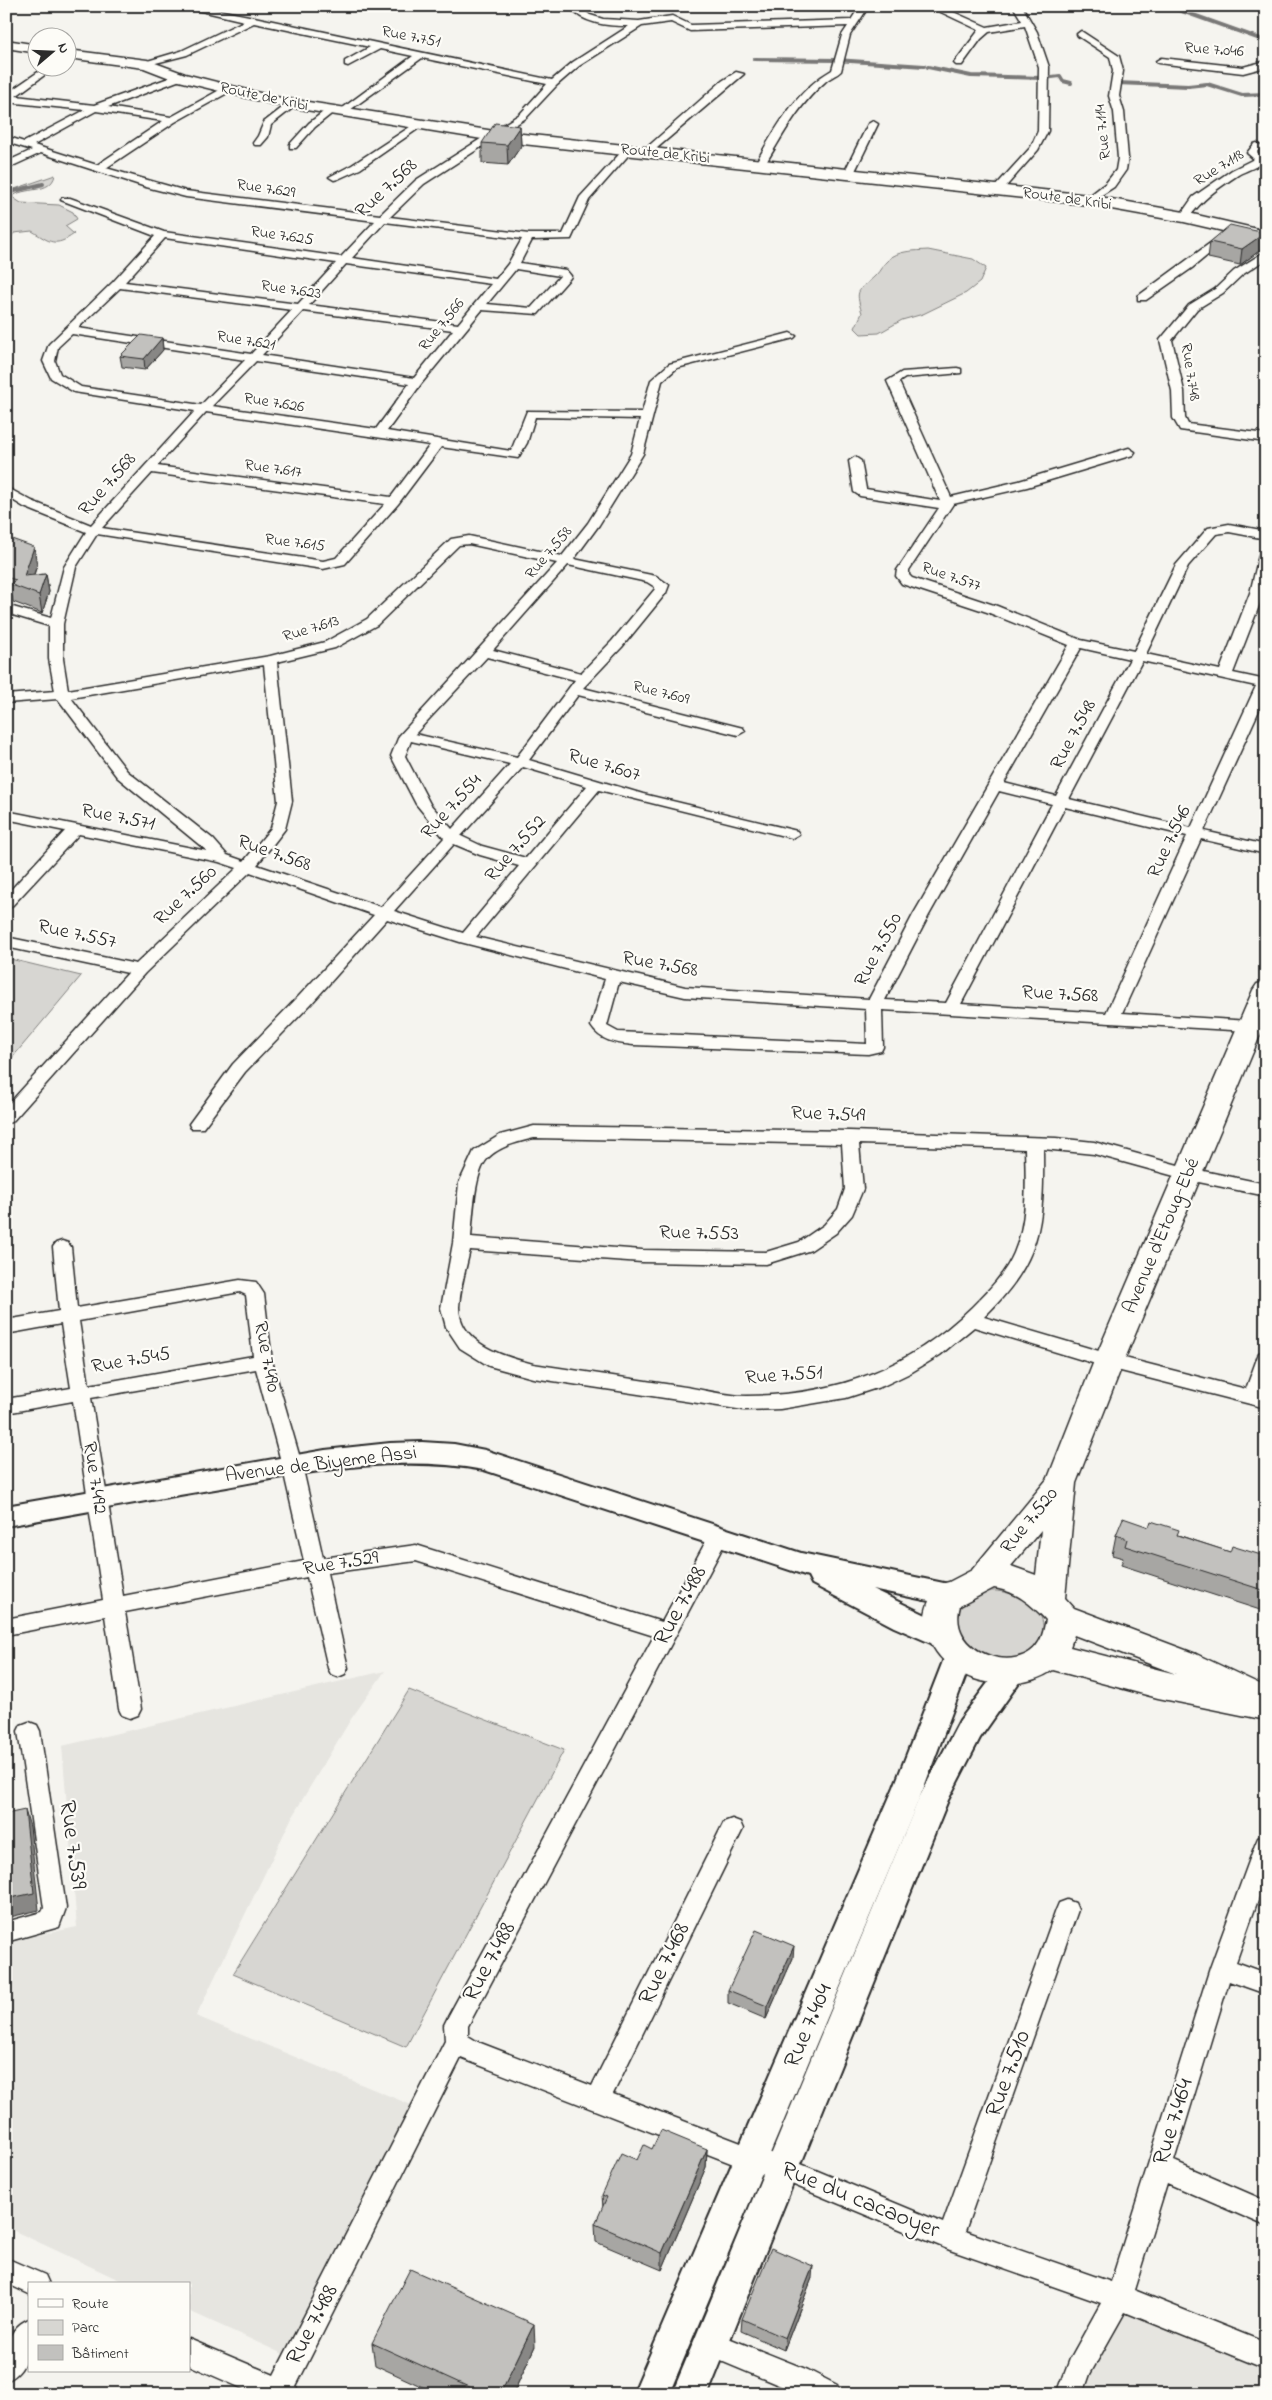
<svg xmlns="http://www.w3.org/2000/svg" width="1272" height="2400" viewBox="0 0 1272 2400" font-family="'Indie Flower',sans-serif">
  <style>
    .built { fill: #e6e5e0 }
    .green { fill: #d7d6d2; stroke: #81807e }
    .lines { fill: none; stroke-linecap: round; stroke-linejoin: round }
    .stream { stroke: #797877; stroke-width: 4 }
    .minor-casing { stroke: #2b2b2b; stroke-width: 3 }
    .secondary-casing { stroke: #2b2b2b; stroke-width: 4 }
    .primary-casing { stroke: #2b2b2b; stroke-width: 3 }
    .minor { fill: #fdfcf7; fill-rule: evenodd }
    .secondary { fill: #fdfcf7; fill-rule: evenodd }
    .primary { fill: #fdfcf7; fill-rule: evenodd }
    .wall { fill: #a7a6a3; stroke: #2b2b2b }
    .shaded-wall { fill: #888785; stroke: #2b2b2b }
    .building { fill: #c2c1be; stroke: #2b2b2b }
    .labels { text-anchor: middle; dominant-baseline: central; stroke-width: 4.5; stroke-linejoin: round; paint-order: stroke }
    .far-street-label { font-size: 16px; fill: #2b2b2b; stroke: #fdfcf7 }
    .street-label { font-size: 20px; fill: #2b2b2b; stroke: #fdfcf7 }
    .near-street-label { font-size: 24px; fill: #2b2b2b; stroke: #fdfcf7 }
  </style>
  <rect width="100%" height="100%" fill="#f5f4ef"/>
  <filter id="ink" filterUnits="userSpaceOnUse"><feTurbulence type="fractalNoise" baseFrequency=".02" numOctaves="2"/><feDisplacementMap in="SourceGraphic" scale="10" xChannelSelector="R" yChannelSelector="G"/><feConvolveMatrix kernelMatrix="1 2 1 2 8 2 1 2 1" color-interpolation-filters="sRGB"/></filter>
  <g filter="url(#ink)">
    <g class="built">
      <path d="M385 1671 351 1719 293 1815 196 2016 421 2109 294 2359 189 2311V2284H128L6 2227V1942L77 1927 62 1746Z"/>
      <path d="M1108 2305 1266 2370V2394H1078Z"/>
    </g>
    <g class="green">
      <path d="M55 175C51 195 23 186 12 197L21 203 59 205 73 212 77 219 65 226 74 234C55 248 50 242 32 231L14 233 6 245V192Z"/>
      <path d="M928 250 973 259 986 268 980 282 966 293 923 314 902 320 879 333 861 334 855 328 862 313C854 287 859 292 876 275 880 271 883 264 888 260 898 250 915 251 928 250Z"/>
      <path d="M6 958 81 976 6 1065Z"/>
      <path d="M989 1591C1017 1589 1060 1613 1036 1645 1014 1674 959 1655 958 1619 958 1613 959 1606 964 1602 971 1597 981 1594 989 1591Z"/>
      <path d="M409 1690 564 1750 406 2047 233 1974Z"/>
    </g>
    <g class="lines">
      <g class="stream">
        <path d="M1168 6 1266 41"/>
        <path d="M754 59 836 60 924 66"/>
        <path d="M928 67 971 76 1041 78"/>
        <path d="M1044 78 1060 76 1063 81 1071 83"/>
        <path d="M1117 83 1188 86 1207 84 1242 95 1266 94"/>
        <path d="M6 193 43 184"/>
      </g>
      <g class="minor-casing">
        <g id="minor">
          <path d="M180 6H198L254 17 552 80 573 62 629 26C607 26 583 24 568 6H577L590 15 603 19 639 21 672 16 691 25 851 20 860 6H869L850 35 841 71C836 76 830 77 825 82 798 105 782 137 764 166L760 167 755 164C775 130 796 90 832 70L842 35 848 26 690 31 671 22 642 26 579 66 557 85 526 118 424 184 390 217 529 234H563L580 197 625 148 633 150 589 200 571 239 532 240 520 263 566 270 571 276 570 278 538 314 482 310 421 384 387 431 511 451 527 411 642 412 651 380 669 364 790 333 796 336 794 338 677 368 662 381 643 454 599 525 574 559 656 576 669 585 666 593 622 647 583 688 743 728 745 731 738 735 578 695 529 760 643 794 797 831 799 834 792 838 599 790 476 937 685 987 869 999 913 915 1069 645 987 612 902 584 896 576 897 570 939 508 860 496 854 492 849 461 855 457 861 461 866 489 940 501 887 381 902 372 957 368 961 369V373L905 378 899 382 951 497 1019 481 1129 448 1135 452 1133 455 1027 487 953 504 909 570V575L912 578 997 606 1081 640 1134 651 1176 565 1208 528 1229 524 1266 531V539L1229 532 1216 534 1188 566 1146 654 1220 670 1250 593 1260 551 1266 547V582L1264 593 1233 673 1266 680V695L1204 831 1266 845V854L1201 839 1122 1013 1266 1022V1032L882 1010 883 1047 881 1051 868 1054 634 1045C617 1043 601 1042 591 1026L605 979 460 942 387 919 311 1004 245 1072 203 1128H191L189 1124 233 1064 299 996 374 915 250 872 145 973 12 1122 6 1123V1107L128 973 6 947V937L136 964 237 868 219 862 79 834 11 907 6 909V895L65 831 6 819V811L207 851 117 777 58 699 6 703V695L55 691 49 659V626L6 613V605L51 618 64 567 86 532 24 507 6 496V487L32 501 91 525 195 411 74 392 51 378 43 361 49 344 113 282 155 236 61 200 62 198H70L164 232 341 257 375 221 186 197 146 187 41 153 6 169V162L32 150 6 142V136L24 142 85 110 6 102V94L44 68H54L16 96 94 105 177 75H183V79L108 107 171 117 225 87H231V91L175 122 106 168 186 191 380 215 416 180 520 114 547 84 422 58 343 115 340 114V110L413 56 380 49 348 66 345 65V61L370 47 254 23 187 55 144 66V62L181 51 244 21ZM96 111 163 121 97 165 34 145ZM385 222 522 239 508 264 496 279 352 258ZM165 238 336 263 298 304 125 282ZM346 264 491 284 458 324 309 305ZM516 269 560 276 531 308 487 304ZM120 288 292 310 251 354 78 328ZM303 311 453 330 414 378 262 355ZM72 334 245 360 201 405 81 387 60 374 55 361 58 347ZM256 361 409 384 376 429 212 406ZM206 412 430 445 391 497 157 466ZM535 417 640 419 631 454 588 523 562 556 469 536 451 539 367 619 325 642 270 656 68 690 63 659V624L76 567 97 534 323 569 345 564 398 504 441 447 518 458 527 443ZM152 473 385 504 336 558 323 561 102 528ZM469 544 557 563 399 736 391 756 416 804 444 838 381 907 257 865 285 829 292 801 277 662 335 648 377 625 459 545ZM568 565 647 582 655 587V589L612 641 581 673 493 650ZM1081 648 1130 659 1056 796 1004 783ZM487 657 575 680 517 757 415 734ZM1142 661 1256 686 1191 828 1069 799ZM264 665 278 801 271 828 244 861 227 855 213 839 127 771 71 698ZM411 741 510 764 452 829 430 804 405 756ZM523 767 587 786 526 858 482 846 461 836ZM999 791 1052 804 946 1003 885 1000 929 915ZM1065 807 1187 836 1106 1013 961 1004ZM454 844 480 855 519 866 463 933 394 911ZM619 982 685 997 866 1009 867 1044 618 1032 607 1026Z"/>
          <path d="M928 6H940L987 27 1022 21 1013 6H1022L1037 32 1049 67 1048 131 1038 150 1001 192H993L992 190 1031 147 1038 131 1039 67 1025 26 989 32 981 39 962 65H956L954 63 979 30Z"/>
          <path d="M1081 31 1119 56 1123 71 1119 96 1124 112 1128 158 1126 170 1114 187 1089 203 1084 200 1106 183 1116 170 1118 158 1114 112 1109 96 1113 71 1110 57 1078 36 1077 34Z"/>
          <path d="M1161 58 1243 67 1266 61V67L1243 73 1158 63 1156 61Z"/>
          <path d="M736 72 744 74 650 154H644V150L722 81Z"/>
          <path d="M291 101 299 103 271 125 268 137 261 145H255L253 143 258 136 264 122Z"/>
          <path d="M327 109 335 111 315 127 296 148H290V144L309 123Z"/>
          <path d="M419 121 422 122V126L360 169 338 179 334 180 329 177 352 165Z"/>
          <path d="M873 121 878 124 854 173 853 175H845L844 173 868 124Z"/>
          <path d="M1257 143 1262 146 1257 152 1264 159C1259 168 1246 170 1238 175 1217 189 1202 199 1188 219H1180L1179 217 1193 197 1232 170 1254 159 1247 153 1254 144Z"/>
          <path d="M1228 230 1233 233 1232 235 1192 268 1146 300H1138V296Z"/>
          <path d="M1266 251V259L1242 275 1223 293 1197 309 1172 340 1184 391 1185 418 1188 424 1266 434V442L1180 430 1173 418 1172 391 1160 340 1189 305 1215 289 1234 271Z"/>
          <path d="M534 1126 850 1131 1056 1138 1094 1142 1189 1168 1266 1184V1196L1189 1180 1094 1154 1043 1149C1044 1226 1041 1261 984 1317L1109 1354 1246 1389 1259 1353 1266 1351V1387L1264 1393 1266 1394V1408L1109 1368 974 1327 940 1355 912 1372 883 1386 846 1398 780 1409 744 1410 533 1378 489 1366 460 1348 446 1327 441 1308 453 1243 459 1183 474 1151 500 1135ZM534 1138 842 1144 845 1189 838 1209 824 1225 799 1242 766 1252 642 1250 471 1237C473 1218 474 1172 488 1158 500 1146 518 1142 534 1138ZM859 1144 1025 1149C1026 1184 1028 1220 1014 1253 1005 1274 988 1291 972 1307 907 1370 837 1395 747 1396 725 1396 701 1389 679 1386 630 1379 582 1371 533 1364 505 1357 459 1344 459 1307 460 1288 466 1268 470 1250L642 1262 766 1264 811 1250 836 1233 852 1215 863 1189Z"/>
          <path d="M62 1241 68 1243 71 1247 77 1308 240 1280 256 1282 264 1294 272 1361 302 1465 323 1558 416 1545 662 1622 711 1532 718 1529 725 1532 728 1537 468 2026V2036L478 2042 592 2086 724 1822 732 1819 740 1822 743 1829 613 2094 754 2148 784 2157 943 2223 1056 1910 1059 1903 1067 1900 1075 1903 1078 1910 965 2231 1111 2282 1210 1968 1255 1845 1258 1838 1266 1835V1877L1236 1962 1266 1973V1994L1229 1981 1174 2161 1266 2201V2226L1167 2183 1134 2290 1266 2343V2369L1125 2312 1090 2374 1083 2394H1057L1070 2359 1101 2303 950 2250 782 2180 754 2172 461 2058 296 2386 299 2394H255L189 2365V2339L274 2375 445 2041 444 2025 448 2017 654 1636 416 1561 327 1573 348 1668 345 1674 338 1677 331 1674 328 1668 307 1577 125 1612 141 1709 138 1715 130 1718 122 1715 119 1709 105 1616 6 1635V1619L103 1600 73 1401 6 1413V1399L71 1388 61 1324 6 1334V1320L59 1311 53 1247 56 1243ZM240 1292 246 1295 253 1356 89 1385 79 1321ZM256 1369 282 1465 304 1561 123 1596 91 1398Z"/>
          <path d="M29 1722 37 1725 40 1731 66 1908 59 1927 6 1942V1922L42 1912 44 1908 18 1731 21 1725Z"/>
          <path d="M6 2258 45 2275 49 2284H29V2294L6 2283Z"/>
          <path d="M29 2319C29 2343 32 2370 6 2381 6 2357 3 2330 29 2319Z"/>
          <path d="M711 2331 808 2370 837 2385 841 2394H800L702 2353 698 2344 702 2335Z"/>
        </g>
      </g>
      <g class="secondary-casing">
        <g id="secondary">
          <path d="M422 1442 454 1444 485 1450 801 1553 958 1586 962 1594 958 1602 948 1605 872 1589 953 1628 957 1636 953 1644 943 1647 933 1644 894 1627 812 1584 808 1576 484 1470C397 1454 313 1471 227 1487 154 1499 80 1513 6 1526V1506L325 1450 390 1443Z"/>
          <path d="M959 1645 969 1648 973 1656 924 1787 669 2394H633L894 1787 945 1656 949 1648Z"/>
          <path d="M1013 1659 1023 1663 1027 1671 980 1738 948 1800 708 2394H672L919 1798 960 1720 1003 1663Z"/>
        </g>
      </g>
      <g class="primary-casing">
        <g id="primary">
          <path d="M6 40 38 45V53L6 48Z"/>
          <path d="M68 50 147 60 185 74 276 97 494 131 1089 195 1184 212 1266 231V241L1184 222 1089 205 494 141 276 105 175 80 144 68 68 58Z"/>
          <path d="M1266 982V1021L1124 1361 1076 1483 1065 1598 1074 1608 1196 1654 1266 1687V1720L1158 1698 1053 1670C1007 1701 928 1679 925 1618 925 1607 932 1594 937 1585L949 1582 972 1570 1048 1478 1094 1361 1253 990 1257 984ZM1041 1530 1036 1575 1011 1566ZM994 1588C1016 1591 1031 1604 1046 1620 1044 1627 1043 1636 1039 1642 1019 1677 946 1653 960 1606ZM1074 1635 1176 1674 1070 1647Z"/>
        </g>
      </g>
      <use href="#minor" class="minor"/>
      <use href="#secondary" class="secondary"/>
      <use href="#primary" class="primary"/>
    </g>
    <g class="wall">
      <path d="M520 126 521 146 508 165 482 163V143Z"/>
      <path d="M1265 233 1262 249 1240 265 1208 258 1210 242Z"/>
      <path d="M162 338 163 350 145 370 122 367 120 356Z"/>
      <path d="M6 537 37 565 34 575 46 574 49 592 42 613 13 602 12 596 6 594Z"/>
      <path d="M1116 1535H1178L1266 1564V1605L1262 1604 1260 1610 1121 1565 1123 1558 1112 1555Z"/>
      <path d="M793 1958 766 2019 728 2003V1990Z"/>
      <path d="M652 2149H707L706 2167 662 2270 596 2242 595 2224 603 2208 602 2195 637 2160Z"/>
      <path d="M812 2278 784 2350 741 2331 742 2319Z"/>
      <path d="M372 2343 535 2346 513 2394H438L375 2365Z"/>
    </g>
    <g class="shaded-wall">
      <path d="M520 126 521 146 508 165 507 145Z"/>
      <path d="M1265 233 1262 249 1240 265 1242 249Z"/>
      <path d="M162 338 163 350 145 370 144 359Z"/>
      <path d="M34 547 37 565 28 591 24 576Z"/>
      <path d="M46 574 49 592 42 613 39 595Z"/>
      <path d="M25 1810 30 1827 39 1910 6 1918V1899Z"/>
      <path d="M794 1946 793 1958 766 2019 767 2006Z"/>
      <path d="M707 2149 706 2167 662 2270V2253Z"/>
      <path d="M813 2266 812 2278 784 2350 785 2338Z"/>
      <path d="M534 2324 535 2346 513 2394H500Z"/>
    </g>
    <g class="building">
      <path d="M495 123 520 126 507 145 482 143Z"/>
      <path d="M1230 225 1265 233 1242 249 1210 242Z"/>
      <path d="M141 335 162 338 144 359 120 356Z"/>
      <path d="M6 537 34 547 24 576 46 574 39 595 9 584 16 580 6 577Z"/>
      <path d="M1123 1518 1149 1527 1151 1521 1179 1530 1177 1535 1230 1552 1232 1546 1261 1555 1259 1561 1266 1564V1591L1125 1546 1127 1539 1116 1535Z"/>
      <path d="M25 1810 34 1893 6 1899V1814Z"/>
      <path d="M756 1930 794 1946 767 2006 728 1990Z"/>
      <path d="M661 2130 707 2149 662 2253 595 2224 607 2197 602 2195 621 2153 637 2160 644 2145 652 2149Z"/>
      <path d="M771 2248 813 2266 785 2338 742 2319Z"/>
      <path d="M410 2269 534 2324 500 2394H484L372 2343Z"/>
    </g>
  </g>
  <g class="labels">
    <g class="far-street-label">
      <text transform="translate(411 37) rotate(11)">Rue 7.751</text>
      <text transform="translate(1214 50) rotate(4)">Rue 7.046</text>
      <text transform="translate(264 97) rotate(12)">Route de Kribi</text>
      <text transform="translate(1103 132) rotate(-96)">Rue 7.114</text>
      <text transform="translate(665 154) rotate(6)">Route de Kribi</text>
      <text transform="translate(1219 168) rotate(-32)">Rue 7.118</text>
      <text transform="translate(266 189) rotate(8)">Rue 7.629</text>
      <text transform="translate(1067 199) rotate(8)">Route de Kribi</text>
      <text transform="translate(282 236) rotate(8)">Rue 7.625</text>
      <text transform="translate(291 290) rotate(8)">Rue 7.623</text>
      <text transform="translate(442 325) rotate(-51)">Rue 7.566</text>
      <text transform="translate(246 341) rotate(9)">Rue 7.621</text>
      <text transform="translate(1190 372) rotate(81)">Rue 7.748</text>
      <text transform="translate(274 403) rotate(9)">Rue 7.626</text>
      <text transform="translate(273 469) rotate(8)">Rue 7.617</text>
      <text transform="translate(295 543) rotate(7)">Rue 7.615</text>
      <text transform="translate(549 553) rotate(-50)">Rue 7.558</text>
      <text transform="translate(951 577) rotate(19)">Rue 7.577</text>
      <text transform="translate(311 629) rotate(-17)">Rue 7.613</text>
      <text transform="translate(661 693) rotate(14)">Rue 7.609</text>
    </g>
    <g class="street-label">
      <text transform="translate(387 189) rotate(-43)">Rue 7.568</text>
      <text transform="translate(108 485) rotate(-49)">Rue 7.568</text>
      <text transform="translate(1074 735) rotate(-62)">Rue 7.548</text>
      <text transform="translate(604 766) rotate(16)">Rue 7.607</text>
      <text transform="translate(452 807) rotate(-48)">Rue 7.554</text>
      <text transform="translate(118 818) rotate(11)">Rue 7.571</text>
      <text transform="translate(1170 842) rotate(-65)">Rue 7.546</text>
      <text transform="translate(516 849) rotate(-49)">Rue 7.552</text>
      <text transform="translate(274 854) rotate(19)">Rue 7.568</text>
      <text transform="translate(186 896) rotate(-43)">Rue 7.560</text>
      <text transform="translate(77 935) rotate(12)">Rue 7.557</text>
      <text transform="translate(879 950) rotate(-62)">Rue 7.550</text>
      <text transform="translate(660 965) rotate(10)">Rue 7.568</text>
      <text transform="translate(1060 995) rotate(3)">Rue 7.568</text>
      <text transform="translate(828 1115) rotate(2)">Rue 7.549</text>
      <text transform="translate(699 1234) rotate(1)">Rue 7.553</text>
      <text transform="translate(1162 1236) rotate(-67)">Avenue d'Etoug-Ebé</text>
      <text transform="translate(266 1357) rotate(79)">Rue 7.490</text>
      <text transform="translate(131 1361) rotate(-10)">Rue 7.545</text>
      <text transform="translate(784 1376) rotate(-4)">Rue 7.551</text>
      <text transform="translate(321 1465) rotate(-7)">Avenue de Biyeme Assi</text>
      <text transform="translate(94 1478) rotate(81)">Rue 7.492</text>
      <text transform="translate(1030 1521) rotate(-51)">Rue 7.520</text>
      <text transform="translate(341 1564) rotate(-9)">Rue 7.529</text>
    </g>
    <g class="near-street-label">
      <text transform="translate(681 1606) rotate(-62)">Rue 7.488</text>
      <text transform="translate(72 1845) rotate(82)">Rue 7.539</text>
      <text transform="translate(490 1962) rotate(-62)">Rue 7.488</text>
      <text transform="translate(665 1964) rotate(-64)">Rue 7.468</text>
      <text transform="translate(809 2026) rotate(-67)">Rue 7.404</text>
      <text transform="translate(1009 2074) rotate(-70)">Rue 7.510</text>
      <text transform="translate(1174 2122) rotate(-73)">Rue 7.464</text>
      <text transform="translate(860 2201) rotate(22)">Rue du cacaoyer</text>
      <text transform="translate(313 2325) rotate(-63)">Rue 7.488</text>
    </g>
  </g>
  <rect width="1272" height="2400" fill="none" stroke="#fdfcf7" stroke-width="25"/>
  <rect x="12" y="12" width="1247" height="2375" fill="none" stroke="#2b2b2b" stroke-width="2" filter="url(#ink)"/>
  <rect x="28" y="2282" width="162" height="90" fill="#fdfcf7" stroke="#a9a8a5"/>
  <rect x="38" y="2299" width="25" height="8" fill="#fdfcf7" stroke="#a9a8a5"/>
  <text x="72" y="2308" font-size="15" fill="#2b2b2b">Route</text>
  <rect x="38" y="2320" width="25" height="15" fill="#d7d6d2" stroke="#a9a8a5"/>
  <text x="72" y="2332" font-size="15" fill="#2b2b2b">Parc</text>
  <rect x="38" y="2345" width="25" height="15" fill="#c2c1be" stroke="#a9a8a5"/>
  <text x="72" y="2358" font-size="15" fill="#2b2b2b">Bâtiment</text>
  <g transform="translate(52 52) rotate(71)"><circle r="24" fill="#fdfcf7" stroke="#a9a8a5"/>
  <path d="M0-4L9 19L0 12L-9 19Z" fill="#2b2b2b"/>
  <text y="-8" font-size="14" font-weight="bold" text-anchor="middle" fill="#2b2b2b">N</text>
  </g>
</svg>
